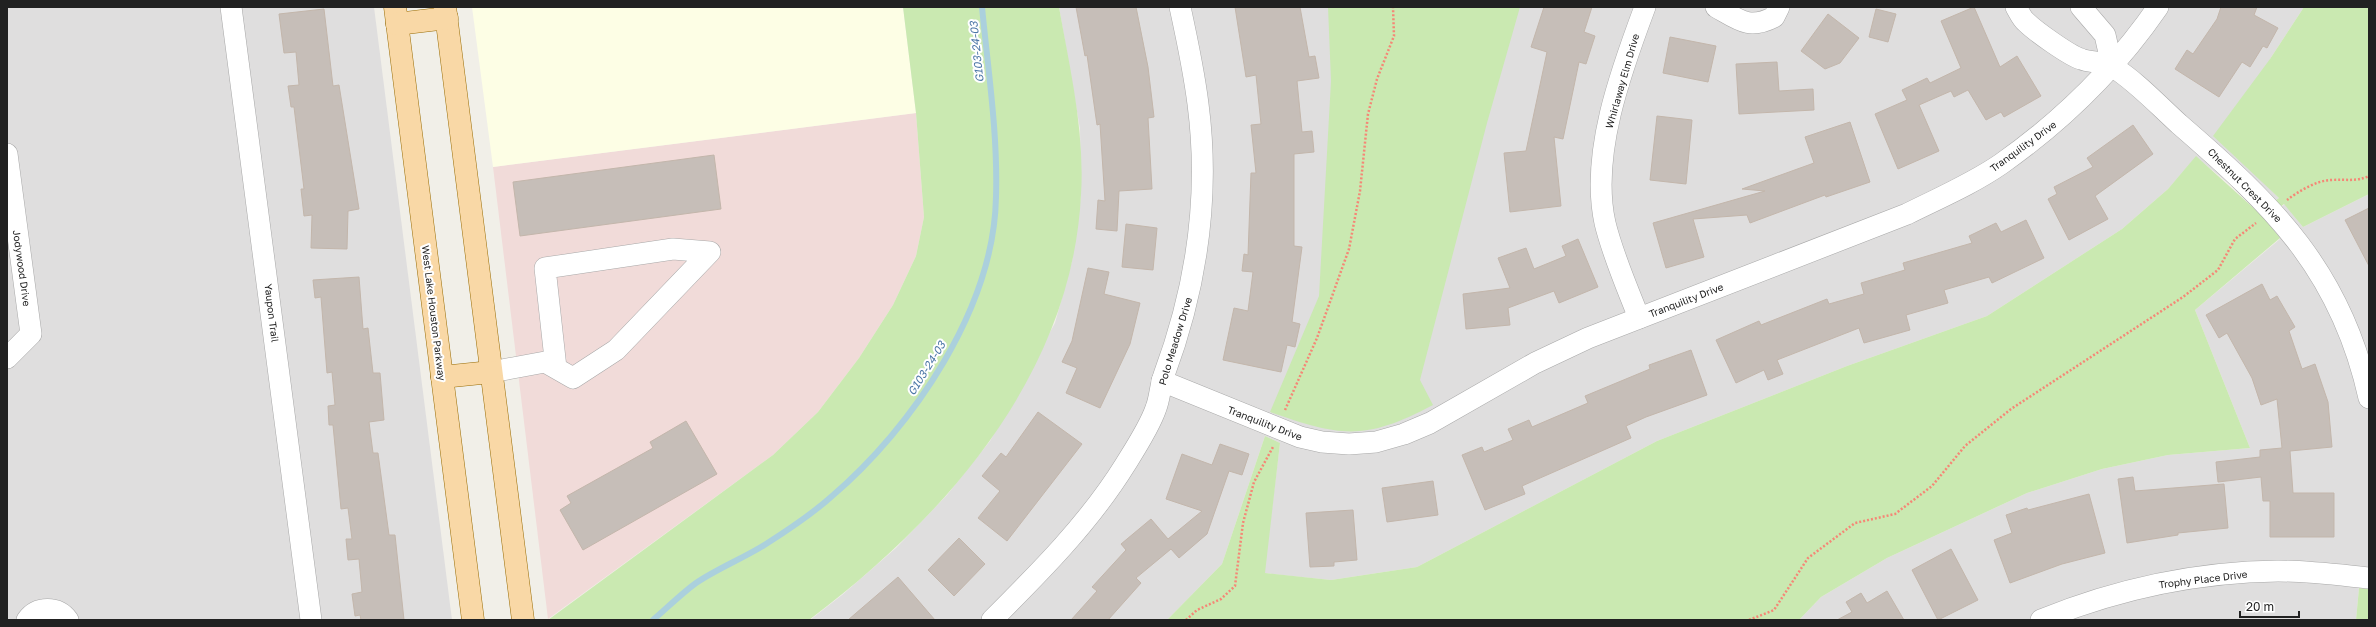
<svg xmlns="http://www.w3.org/2000/svg" width="2376" height="627" viewBox="0 0 2376 627" font-family="'Golos Text',sans-serif">
  <style>
    .residential { fill: #dfdede }
    .commercial { fill: #f1dbd9 }
    .education { fill: #fdfee5 }
    .grass { fill: #cae9b1 }
    .lines { fill: none; stroke-linecap: round; stroke-linejoin: round }
    .stream { stroke: #abd0dd; stroke-width: 6 }
    .building { fill: #c6beb8; stroke: #c3b6ab }
    .minor-casing { stroke: #a8a8a8; stroke-width: 22 }
    .major-casing { stroke: #996d06; stroke-width: 23 }
    .path { stroke: #f58776; stroke-width: 2.5; stroke-dasharray: 2 2; stroke-linecap: butt }
    .minor { stroke: #fff; stroke-width: 21 }
    .major { stroke: #f9d8a6; stroke-width: 22 }
    .labels { text-anchor: middle; dominant-baseline: central; stroke-width: 4; stroke-linejoin: round; paint-order: stroke }
    .street-label { font-size: 10px; fill: #212121; stroke: #fff }
    .water-label { font-size: 11px; font-style: italic; fill: #4d77a7; stroke: #fff }
  </style>
  <rect width="100%" height="100%" fill="#f1efe8"/>
  <g class="residential">
    <path d="M7 7H374L452 620H7Z"/>
    <path d="M1059 7H2304L2270 59 2250 169 2279 198 2259 213 2233 187 2196 157 2168 189 2122 229 1987 316 1847 366 1657 441 1417 567 1331 580 1264 573 1280 443 1265 436 1222 564 1167 620H810L842 595 896 548 947 495 990 441 1055 323 1072 261 1081 195 1080 129Z"/>
    <path d="M2369 194V589L2359 588 2356 620H1799L1821 597 1887 558 2027 493 2102 469 2168 455 2250 448 2195 310 2280 239 2265 219 2285 204 2303 227Z"/>
  </g>
  <path class="commercial" d="M916 113 924 217 916 256 893 305 859 358 818 412 773 455 548 619 493 167Z"/>
  <path class="education" d="M472 7H903L916 113 493 167Z"/>
  <g class="grass">
    <path d="M903 7H1059C1070 69 1085 132 1081 195 1072 374 946 517 809 620H548L773 455 818 412 859 358 893 305 916 256 924 217 916 113Z"/>
    <path d="M1328 7H1520L1487 123 1420 380 1433 405C1365 441 1341 437 1270 412L1319 296 1331 81Z"/>
    <path d="M2304 7H2369V194L2303 227 2284 204 2265 219 2280 238 2195 310 2250 448 2168 455 2102 469 2027 493 1887 558 1821 597 1799 620H1167L1222 564 1265 436 1280 443 1265 573 1331 580 1417 567 1657 441 1847 366 1987 316 2122 229 2168 189 2196 156 2259 213 2279 198 2213 136 2270 59Z"/>
    <path d="M2359 588 2369 589V620H2356Z"/>
  </g>
  <g class="lines">
    <path class="stream" d="M653 620C667 608 681 594 696 583 718 568 744 558 766 544 788 530 812 514 831 497 913 427 994 308 996 197 998 134 988 70 982 7"/>
  </g>
  <g class="building">
    <path d="M1076 7H1136L1148 67 1154 117 1148 118 1152 189 1119 191 1117 231 1096 229 1098 200 1105 201 1100 124 1097 125 1087 55 1085 56Z"/>
    <path d="M1235 7H1300L1309 57 1315 56 1319 78 1297 81 1302 132 1312 131 1314 152 1294 154V246L1302 247 1292 322 1300 324 1295 347 1287 345 1281 372 1223 360 1234 308 1248 311 1253 272 1242 271 1244 254 1248 255 1251 173H1256L1251 125 1261 124 1256 75 1246 77Z"/>
    <path d="M1544 7H1592L1584 32 1595 36 1586 64 1579 62 1563 139 1554 137 1561 206 1510 212 1504 153 1526 151 1547 52 1531 47Z"/>
    <path d="M1974 7 2000 67 2017 56 2041 96 2004 117 2001 112 1986 120 1968 90 1954 97 1951 91 1919 105 1939 151 1898 169 1875 114 1907 100 1902 90 1927 78 1930 83 1961 68 1941 21Z"/>
    <path d="M2221 7H2257L2254 15 2278 28 2267 48 2263 46 2250 67 2242 62 2219 97 2175 69 2187 50 2193 54 2217 19Z"/>
    <path d="M324 9 333 86 339 85 359 209 348 211 347 249 311 248 312 215 304 216 301 189H304L294 107H291L288 86 299 85 296 52 284 53 279 14Z"/>
    <path d="M1876 9 1896 14 1888 42 1869 37Z"/>
    <path d="M1828 14 1859 38 1840 63 1825 69 1801 51Z"/>
    <path d="M1670 37 1716 46 1708 82 1663 73Z"/>
    <path d="M1777 62 1779 91 1813 89 1814 110 1739 114 1736 64Z"/>
    <path d="M1657 116 1692 120 1686 184 1650 180Z"/>
    <path d="M1850 122 1870 182 1826 197 1825 195 1750 223 1747 215 1693 219 1704 257 1666 268 1653 223 1765 191 1742 189 1814 163 1805 137Z"/>
    <path d="M2133 125 2153 154 2095 196 2108 219 2069 240 2048 199 2057 194 2054 187 2093 167 2087 158Z"/>
    <path d="M714 155 721 209 520 236 513 182Z"/>
    <path d="M2369 208V266L2345 220Z"/>
    <path d="M2026 220 2044 258 1992 283 1989 277 1944 290 1948 303 1906 315 1910 330 1864 343 1859 328 1777 360 1783 374 1768 380 1764 370 1736 383 1716 340 1759 321 1761 325 1827 299 1829 304 1864 294 1861 283 1905 270 1903 263 1972 243 1969 236 1996 223 2001 232Z"/>
    <path d="M1126 224 1157 228 1153 270 1122 267Z"/>
    <path d="M1578 239 1598 287 1559 303 1554 291 1508 308 1510 325 1466 329 1463 294 1510 288 1498 258 1526 248 1534 269 1566 256 1562 246Z"/>
    <path d="M1088 268 1109 272 1104 294 1140 303 1130 344 1100 408 1066 393 1077 368 1062 362 1072 341Z"/>
    <path d="M359 277 363 329 368 328 373 373H380L384 420 369 422 373 453H378L389 535H395L404 620H361L360 615 355 616 352 594 362 592 359 559 348 560 346 539H352L348 508 341 509 333 425H329L328 406 335 405 332 372 327 373 321 297 315 298 313 280Z"/>
    <path d="M2262 284 2270 300 2277 296 2295 327 2289 331 2302 369 2315 364 2328 402 2332 447 2290 451 2293 493H2334V537H2270V501H2263L2261 477 2218 482 2216 462 2260 457V450L2282 448 2277 399 2261 405 2252 378 2227 333 2219 338 2206 315Z"/>
    <path d="M1691 350 1707 395 1646 417 1626 426 1631 438 1522 486 1525 494 1485 510 1462 455 1482 447 1484 452 1513 440 1508 429 1529 420 1532 427 1588 403 1585 396 1650 369 1649 365Z"/>
    <path d="M1038 412 1082 444 1007 541 978 518 1000 491 982 476 1001 453 1006 457Z"/>
    <path d="M686 421 717 474 583 550 560 510 571 503 567 496 653 448 650 442Z"/>
    <path d="M1220 444 1249 454 1242 475 1229 471 1207 534 1179 558 1171 549 1136 578 1141 583 1108 620H1071L1097 591 1092 587 1126 550 1121 544 1151 519 1168 539 1202 511 1166 499 1182 454 1212 465Z"/>
    <path d="M2133 477 2135 491 2224 484 2228 528 2178 533V535L2127 543 2118 479Z"/>
    <path d="M1433 481 1438 515 1387 522 1382 488Z"/>
    <path d="M2089 494 2105 553 2062 564 2010 583 1994 540 2012 533 2006 515 2027 508 2028 510Z"/>
    <path d="M1353 510 1357 560 1334 562V566L1310 567 1306 513Z"/>
    <path d="M959 538 985 564 954 596 928 570Z"/>
    <path d="M1951 549 1978 600 1938 620 1912 570Z"/>
    <path d="M898 577 935 620H848Z"/>
    <path d="M1887 591 1904 620H1837L1852 612 1846 602 1861 593 1867 603Z"/>
  </g>
  <g class="lines">
    <g class="minor-casing">
      <g id="minor">
        <path d="M231 7 311 620"/>
        <path d="M1716 7C1739 20 1749 30 1774 17L1779 7"/>
        <path d="M2016 7C2019 12 2022 19 2026 22 2035 31 2070 56 2081 59 2090 63 2105 61 2113 67 2137 82 2158 105 2179 124 2274 206 2341 271 2369 398"/>
        <path d="M2081 7 2105 35 2112 66"/>
        <path d="M7 154 31 334 7 358"/>
        <path d="M1639 318C1627 287 1613 256 1605 223 1590 155 1621 71 1645 7"/>
        <path d="M491 372 545 362 573 378 616 350 710 252 673 249 545 268 556 368"/>
        <path d="M1162 381 1300 437 1322 442 1349 444 1376 442 1404 434 1430 423 1535 363 1588 338 1907 214C1939 198 1972 184 2001 164 2062 121 2116 68 2158 7"/>
        <path d="M27 620C37 606 58 606 68 620"/>
        <path d="M992 620C1040 572 1089 523 1125 465 1135 449 1150 426 1156 408 1160 398 1160 386 1164 375 1196 289 1210 196 1198 104 1194 72 1187 39 1180 7"/>
        <path d="M2041 620C2117 589 2196 572 2278 571 2308 571 2339 575 2369 578"/>
      </g>
    </g>
    <g class="major-casing">
      <g id="major">
        <path d="M395 7 473 620"/>
        <path d="M445 7 523 620"/>
        <path d="M397 24 447 18"/>
        <path d="M442 377 491 372"/>
      </g>
    </g>
    <g class="path">
      <path d="M2287 200C2299 191 2317 180 2332 180 2346 179 2356 182 2369 176"/>
      <path d="M1285 410 1317 338 1349 249 1360 191 1368 114 1377 79 1394 36 1393 7"/>
      <path d="M1186 620 1197 610 1221 599 1235 586 1243 523 1254 482 1273 447"/>
      <path d="M1749 620 1774 610 1808 558 1855 523 1895 514 1932 486 1965 446 2011 409 2183 297 2218 270 2235 239 2256 223"/>
    </g>
    <use href="#minor" class="minor"/>
    <use href="#major" class="major"/>
  </g>
  <g class="labels">
    <g class="street-label">
      <text transform="translate(1622 81) rotate(-74)">Whirlaway Elm Drive</text>
      <text transform="translate(2023 146) rotate(-36)">Tranquility Drive</text>
      <text transform="translate(2245 185) rotate(45)">Chestnut Crest Drive</text>
      <text transform="translate(22 268) rotate(82)">Jodywood Drive</text>
      <text transform="translate(1686 300) rotate(-21)">Tranquility Drive</text>
      <text transform="translate(272 313) rotate(83)">Yaupon Trail</text>
      <text transform="translate(434 313) rotate(83)">West Lake Houston Parkway</text>
      <text transform="translate(1175 341) rotate(-73)">Polo Meadow Drive</text>
      <text transform="translate(1265 423) rotate(21)">Tranquility Drive</text>
      <text transform="translate(2203 579) rotate(-7)">Trophy Place Drive</text>
    </g>
    <g class="water-label">
      <text transform="translate(976 52) rotate(-96)">G103-24-03</text>
      <text transform="translate(926 368) rotate(-58)">G103-24-03</text>
    </g>
  </g>
  <rect width="2376" height="627" fill="none" stroke="#212121" stroke-width="16"/>
  <path d="M2240 611v6h59v-6" fill="none" stroke="#212121" stroke-width="2"/>
  <text x="2246" y="611" font-size="12" fill="#212121" stroke="#ffffff" stroke-width="3" paint-order="stroke">20 m</text>
</svg>
